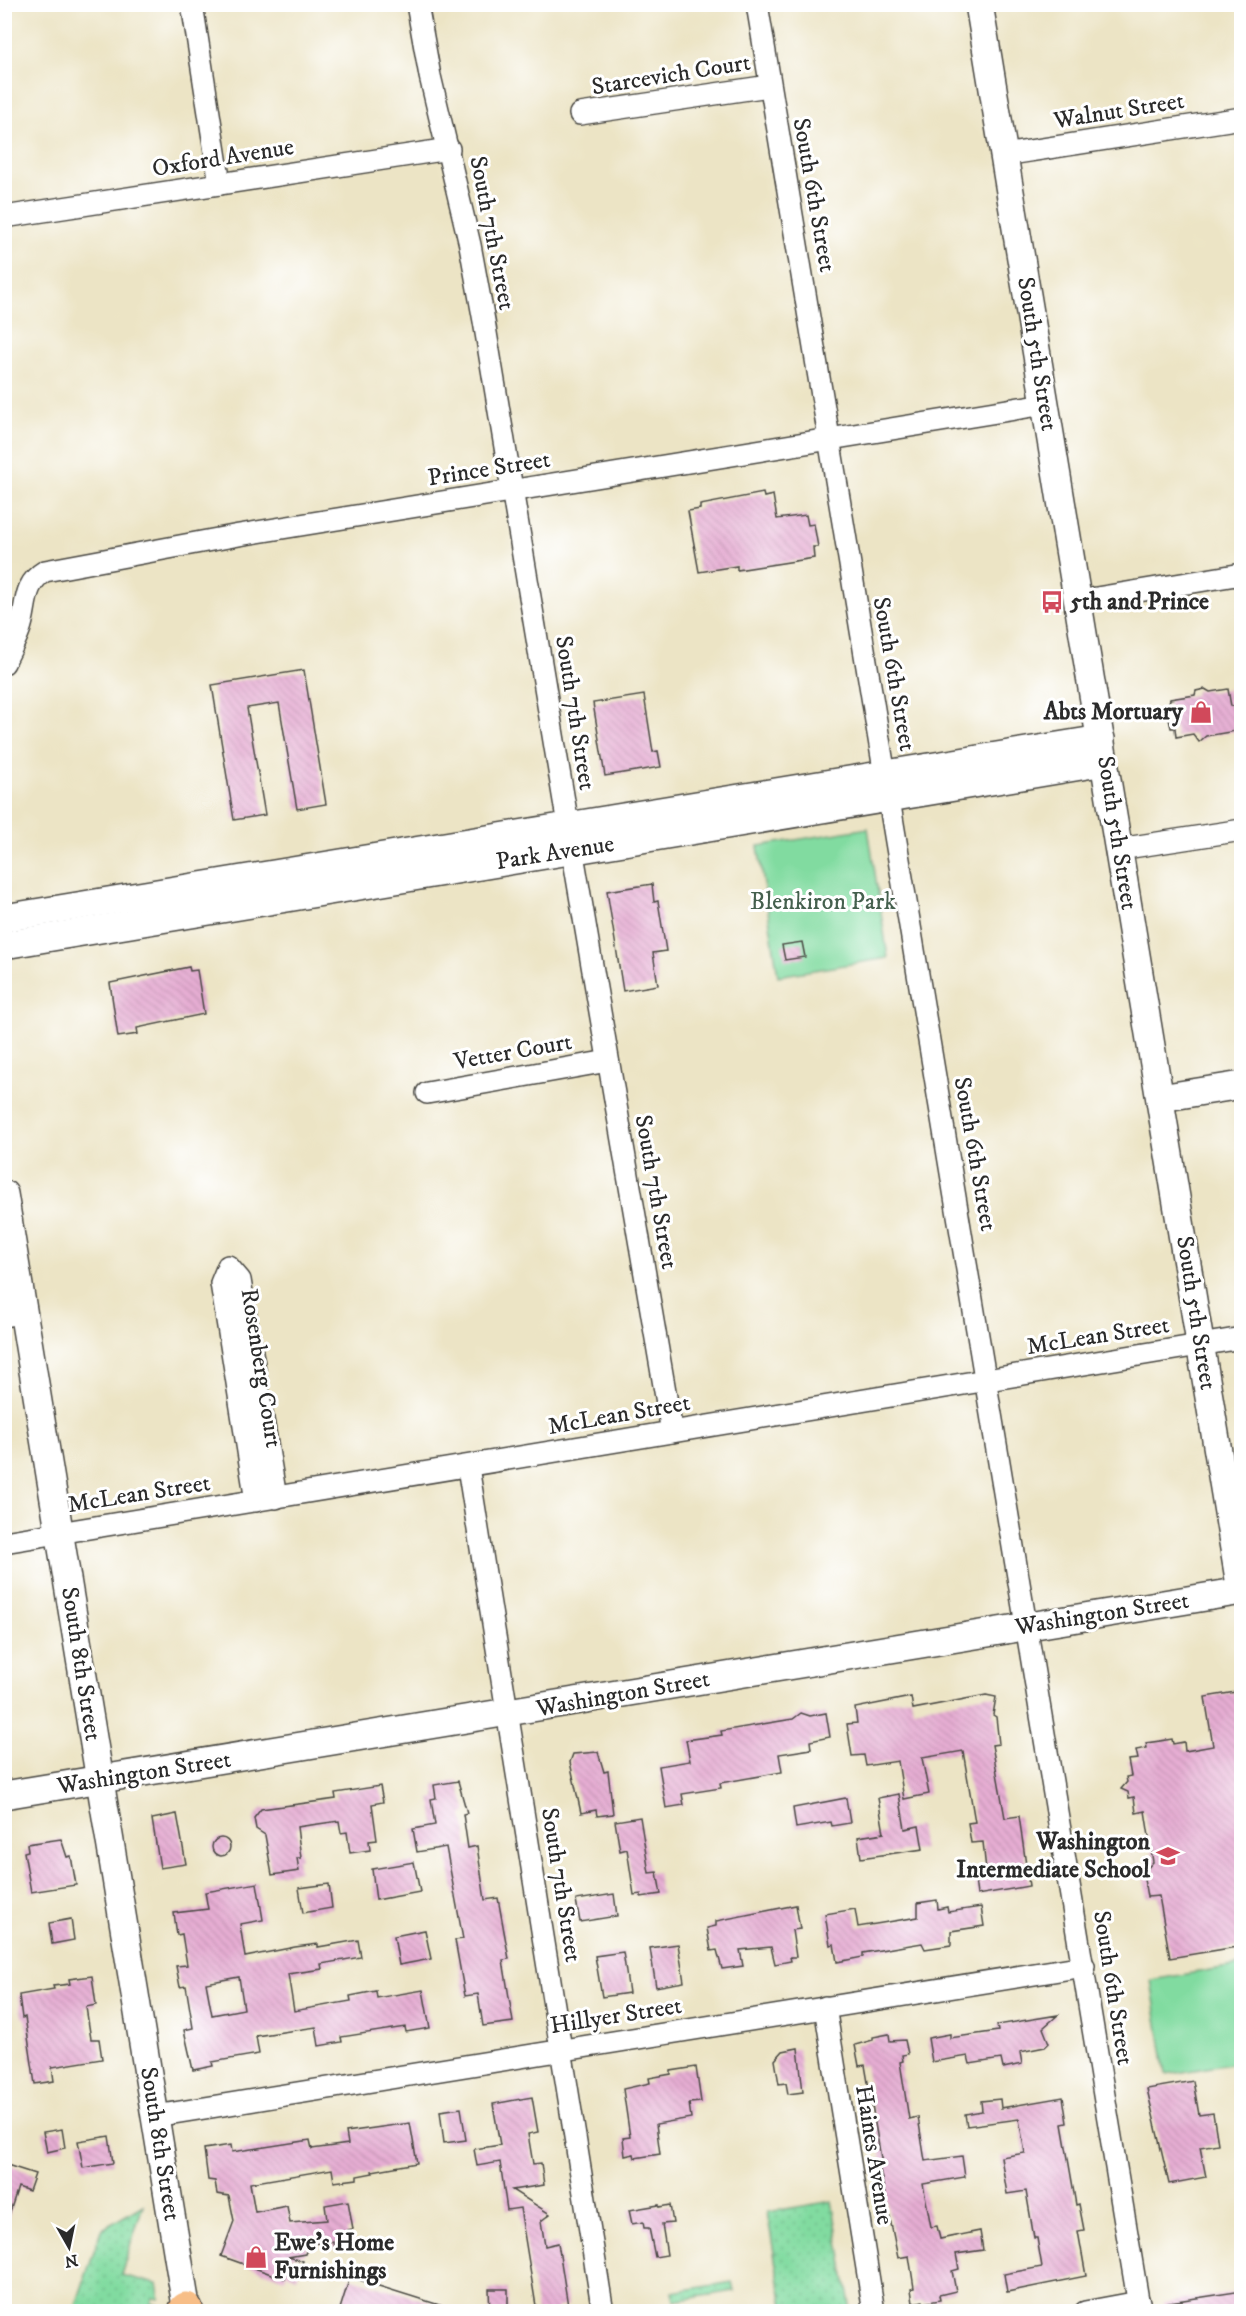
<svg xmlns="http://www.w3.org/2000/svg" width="1246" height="2316" viewBox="0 0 1246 2316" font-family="'IM FELL DW Pica',serif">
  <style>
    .grass { fill: url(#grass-dots); stroke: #568366; stroke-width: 1.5 }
    .park { fill: #81dba0; stroke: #568366; stroke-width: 1.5 }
    .building { fill: url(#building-back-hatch); fill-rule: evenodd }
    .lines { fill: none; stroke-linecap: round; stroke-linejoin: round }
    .minor-casing { stroke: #484742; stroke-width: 24 }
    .tertiary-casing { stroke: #484742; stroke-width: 30 }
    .primary-casing { stroke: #484742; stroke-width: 36 }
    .minor { stroke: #fff; stroke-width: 21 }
    .tertiary { stroke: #fff; stroke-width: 27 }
    .primary { stroke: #f7be87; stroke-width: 33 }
    .labels { text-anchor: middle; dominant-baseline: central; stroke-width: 6; stroke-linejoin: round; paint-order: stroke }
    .street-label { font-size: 24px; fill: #2b2b2b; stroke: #fff }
    .poi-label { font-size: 24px; font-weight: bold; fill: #2b2b2b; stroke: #fff; text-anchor: start }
    .park-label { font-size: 24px; fill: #45604e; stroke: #fff }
  </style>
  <defs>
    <pattern id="grass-dots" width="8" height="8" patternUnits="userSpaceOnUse" patternTransform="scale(1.5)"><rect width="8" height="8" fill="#81dba0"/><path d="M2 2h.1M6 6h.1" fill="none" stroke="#70bc8a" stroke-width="1.8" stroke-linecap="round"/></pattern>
    <pattern id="building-back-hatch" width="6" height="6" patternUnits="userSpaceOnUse" patternTransform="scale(1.5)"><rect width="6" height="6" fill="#e6add3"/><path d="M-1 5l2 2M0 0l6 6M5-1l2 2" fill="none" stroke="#c595b5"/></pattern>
  </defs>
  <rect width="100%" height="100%" fill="#fff"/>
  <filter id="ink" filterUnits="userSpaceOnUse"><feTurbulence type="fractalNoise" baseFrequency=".0167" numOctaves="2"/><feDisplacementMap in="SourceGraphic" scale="12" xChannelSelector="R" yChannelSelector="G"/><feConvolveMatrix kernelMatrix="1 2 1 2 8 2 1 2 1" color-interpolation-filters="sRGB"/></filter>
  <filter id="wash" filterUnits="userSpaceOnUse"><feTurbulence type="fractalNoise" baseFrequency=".008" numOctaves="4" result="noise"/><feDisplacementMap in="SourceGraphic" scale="24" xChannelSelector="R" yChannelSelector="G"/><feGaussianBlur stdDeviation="1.35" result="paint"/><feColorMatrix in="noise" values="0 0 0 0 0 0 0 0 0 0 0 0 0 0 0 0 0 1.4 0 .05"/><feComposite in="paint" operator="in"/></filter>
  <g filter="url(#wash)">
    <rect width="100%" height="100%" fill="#ece4c5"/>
    <g class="grass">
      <path d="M832 2201 851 2311H784L767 2212Z"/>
      <path d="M143 2205 121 2275 157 2284 160 2299 153 2298 151 2303 160 2306 161 2311H74L101 2230Z"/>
      <path d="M732 2282 734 2291 674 2301 672 2292Z"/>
    </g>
    <g class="park">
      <path d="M868 828 888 958 778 976 758 846Z"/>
      <path d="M1241 1965V2062L1166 2075 1151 1980Z"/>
    </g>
    <g id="blocks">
      <g class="building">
        <path d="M763 493 764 497 773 495 777 519 806 515 808 525 814 524 818 547H813L814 558 737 570V566L699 572 688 511 700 509V505Z"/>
        <path d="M304 670 326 804 297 809 279 703 247 708 265 815 234 820 212 685Z"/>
        <path d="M1205 689 1210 692 1228 689 1231 706 1239 707 1242 730 1206 736 1199 742 1193 734 1176 737 1175 728H1171L1167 710 1170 699 1195 695 1196 691Z"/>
        <path d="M644 695 653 752 658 751 661 767 605 776 593 703Z"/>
        <path d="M652 884 654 902 658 901 666 951 653 953 658 985 623 991 607 891Z"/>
        <path d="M802 942 805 957 785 960 782 945Z"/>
        <path d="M189 967 190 971 197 970 204 1014 137 1028 138 1034 118 1037 110 983Z"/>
        <path d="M1242 1691V1946L1170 1958 1159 1896 1147 1897 1143 1873 1153 1862 1145 1811 1136 1813 1134 1797 1129 1798 1128 1792 1121 1789 1127 1782 1126 1777 1131 1776 1128 1760 1138 1759 1136 1750 1147 1748 1146 1743 1160 1741 1172 1739 1173 1744 1184 1742 1185 1751 1213 1746 1205 1697Z"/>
        <path d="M986 1695 996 1697 993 1715 996 1717 999 1744 992 1745 1005 1818 1019 1816 1029 1886 977 1895 974 1872 986 1870 983 1842 971 1843 968 1823 975 1822 963 1751 922 1758 929 1794 904 1799 898 1761 866 1766 864 1755 852 1756 847 1724 857 1723 855 1708 911 1697 913 1709Z"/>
        <path d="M801 1713 810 1716 826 1713 830 1737 810 1741 811 1749 779 1754 782 1772 720 1783 721 1788 682 1794 684 1805 666 1808 659 1766 690 1761 686 1740 722 1735 721 1731 793 1719Z"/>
        <path d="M598 1752 604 1772 608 1771 613 1814 597 1816 596 1810 581 1813 570 1762 573 1754Z"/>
        <path d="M458 1781 467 1813 463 1814 468 1848 477 1846 485 1900 498 1898 509 1959 503 1960 513 2022 483 2026 478 1994 465 1996 455 1940 463 1939 446 1847 417 1852 413 1829 435 1825 431 1799 436 1798 434 1785Z"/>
        <path d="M380 1786 383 1802 372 1804 377 1840 369 1841 370 1850 350 1853 347 1832 341 1833 339 1821 297 1827 301 1858H297L299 1871 272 1875 265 1835 256 1829 254 1818 261 1809 336 1799 335 1793Z"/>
        <path d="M899 1794 905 1829 919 1826 923 1849 861 1858 858 1837 884 1833 878 1798Z"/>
        <path d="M846 1798 850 1823 832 1826 831 1822 796 1828 793 1808Z"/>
        <path d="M177 1814 186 1864 160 1868 152 1819Z"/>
        <path d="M640 1817 649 1873 657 1872 661 1894 641 1897V1894L634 1895 627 1849 620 1851 615 1821Z"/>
        <circle cx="221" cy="1847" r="9"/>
        <path d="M61 1839 67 1857 71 1856 76 1885 31 1892 24 1852 28 1851 27 1844Z"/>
        <path d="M414 1862 420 1892 376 1900 372 1869Z"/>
        <path d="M257 1883 263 1920 240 1924 245 1957 295 1947 318 1944V1947L358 1940 361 1957 321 1964 322 1969 288 1974 294 2011 351 2001 350 1996 376 1991 377 1998 423 1990 430 2028 406 2032 405 2027 341 2037 342 2042 319 2046 316 2027 256 2036 259 2054 212 2062 213 2066 193 2070 184 2030 193 2028 186 1986 180 1987 176 1966 187 1965 182 1934 177 1935 174 1913 208 1909 205 1892ZM239 1977 244 2009 212 2015 206 1983Z"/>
        <path d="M329 1884 332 1908 303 1913 299 1888Z"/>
        <path d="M614 1894 617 1916 580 1922 576 1900Z"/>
        <path d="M937 1900 938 1909 947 1907 948 1912 981 1907 984 1926 951 1931V1945L925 1949 922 1943 863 1953V1957L837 1962 834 1944 830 1945 825 1914 855 1909 858 1927 918 1917V1903Z"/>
        <path d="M796 1905 800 1929 792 1930 796 1957H790L791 1961 775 1964 771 1947 740 1950 743 1966 722 1969 717 1950 711 1951 707 1928 716 1926V1921Z"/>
        <path d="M71 1919 74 1940 52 1944 49 1923Z"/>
        <path d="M425 1930 431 1959 399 1965 394 1936Z"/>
        <path d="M678 1944 684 1982 656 1987 650 1948Z"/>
        <path d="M623 1952 629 1993 602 1997 595 1956Z"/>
        <path d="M92 1976 96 2005 86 2007 91 2039H99L102 2059 52 2067 54 2081 35 2084 25 2017 22 2018 19 1995 54 1989 53 1986 70 1984 69 1979Z"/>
        <path d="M1058 2015 1043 2028 1049 2043 1045 2047 1020 2052 1022 2064 1003 2068 1001 2059 970 2064 968 2056 932 2062 928 2038 950 2034V2038L998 2031 997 2025Z"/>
        <path d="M889 2034 890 2041 905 2040 908 2054 902 2055 903 2061 900 2062 909 2119 918 2117 925 2161 962 2156 965 2177 923 2184 931 2227 937 2226 940 2239 980 2231 983 2250 956 2254 959 2269 952 2271 956 2291 939 2295 940 2300 924 2303 923 2301 913 2303 911 2289 914 2288 909 2256 898 2258 879 2165 882 2164 865 2065 859 2066 855 2045 873 2040V2037Z"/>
        <path d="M798 2048 803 2092 788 2094 786 2083 779 2084 775 2060 783 2051Z"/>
        <path d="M696 2067 701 2102 689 2103 691 2118 656 2124 660 2154 635 2158 634 2154 625 2156 623 2138 630 2137 623 2089 650 2083 649 2078 671 2074V2071Z"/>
        <path d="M1193 2081 1199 2115 1213 2113 1218 2144 1200 2147 1206 2177 1169 2184 1147 2089Z"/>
        <path d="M532 2097 538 2132 528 2134 533 2164 541 2163 544 2185 512 2190 550 2214 541 2221 545 2246 558 2243 568 2306 557 2307V2312H537L520 2208 507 2210 500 2162 477 2166 474 2149 500 2145 493 2104Z"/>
        <path d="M1063 2097 1067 2123 1062 2124 1076 2205 1079 2204 1084 2230 1078 2231 1086 2276 1007 2292 1004 2274 1042 2267 1037 2238H1034L1026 2191 1007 2194 1001 2157 1025 2153 1019 2119 967 2126 965 2114 982 2111 981 2101 1000 2099 1001 2108Z"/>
        <path d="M461 2108 466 2140 444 2143 440 2111Z"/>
        <path d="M410 2123 417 2163 372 2171 373 2173 357 2176V2179L334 2182 332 2169 250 2183 255 2212 287 2206 290 2223 327 2220 325 2205 348 2201 353 2229 347 2230 350 2247 334 2249 333 2242 309 2244 305 2254 288 2257 303 2261 297 2277 287 2273 285 2279 221 2256 234 2221 229 2196 217 2194 215 2181 208 2180 204 2149 231 2145 232 2152 310 2140 312 2149 348 2144 346 2132Z"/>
        <path d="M62 2129 65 2148 47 2152 43 2132Z"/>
        <path d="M109 2136 113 2163 83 2168 78 2141Z"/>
        <path d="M4 2164 35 2174 29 2191 18 2187 7 2221H4Z"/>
        <path d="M659 2205V2207L670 2205 673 2223 662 2224 667 2255 655 2257 649 2228H644L643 2222 632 2224 629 2210Z"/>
        <path d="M350 2277 449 2308 448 2312H339Z"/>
        <path d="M489 2289H508V2312H490Z"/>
        <path d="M1242 2291V2312H1165L1164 2303Z"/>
      </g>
    </g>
  </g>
  <g filter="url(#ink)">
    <use href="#blocks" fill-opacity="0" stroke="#484742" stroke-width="1.5"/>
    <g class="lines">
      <g class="minor-casing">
        <g id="minor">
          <path d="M192 4 220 184"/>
          <path d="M417 4 430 76 470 245 484 321 568 825 672 1432"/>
          <path d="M757 4 1140 2312"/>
          <path d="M580 114 769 86"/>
          <path d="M1004 155 1242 118"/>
          <path d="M4 217 449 149"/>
          <path d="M1078 601 1242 574"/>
          <path d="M4 663C9 652 15 642 19 631 28 609 21 585 45 571L239 535 1045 404"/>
          <path d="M1119 849 1242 830"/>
          <path d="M427 1093 608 1061"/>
          <path d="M4 1316 24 1312"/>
          <path d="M468 1467 603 2312"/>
          <path d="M256 1501 221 1283 228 1266 240 1280 276 1498"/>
          <path d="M4 1542 1242 1338"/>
          <path d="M825 2007 874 2312"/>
          <path d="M155 2116 1084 1966"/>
          <path d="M1085 2312 1139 2302"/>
        </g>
      </g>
      <g class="tertiary-casing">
        <g id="tertiary">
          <path d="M979 4 1241 1591"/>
          <path d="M4 918 1101 739"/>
          <path d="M4 945 1105 762"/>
          <path d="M1160 1098 1242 1085"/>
          <path d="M4 1194 187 2312"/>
          <path d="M4 1795 1242 1591"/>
        </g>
      </g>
      <g class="primary-casing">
        <path id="primary" d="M185 2312 186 2309"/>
      </g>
      <use href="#minor" class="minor"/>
      <use href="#tertiary" class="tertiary"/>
      <use href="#primary" class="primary"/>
    </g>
  </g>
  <defs>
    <g id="bus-bare" transform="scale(1.8)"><path d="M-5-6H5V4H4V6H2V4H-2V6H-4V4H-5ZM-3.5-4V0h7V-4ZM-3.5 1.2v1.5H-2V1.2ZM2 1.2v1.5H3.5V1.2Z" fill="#d1495b" stroke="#fff" stroke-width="2.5" paint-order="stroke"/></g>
    <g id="shop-bare" transform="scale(1.8)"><path d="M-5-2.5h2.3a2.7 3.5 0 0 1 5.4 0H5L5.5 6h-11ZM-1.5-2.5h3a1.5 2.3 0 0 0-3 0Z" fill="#d1495b" stroke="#fff" stroke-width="2.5" paint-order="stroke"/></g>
    <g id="school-bare" transform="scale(1.8)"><path d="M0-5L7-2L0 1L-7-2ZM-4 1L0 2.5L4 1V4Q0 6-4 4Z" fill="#d1495b" stroke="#fff" stroke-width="2.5" paint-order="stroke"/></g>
  </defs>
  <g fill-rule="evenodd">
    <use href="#bus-bare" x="1052" y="602"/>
    <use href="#shop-bare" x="1201" y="712"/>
    <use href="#school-bare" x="1168" y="1856"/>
    <use href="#shop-bare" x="256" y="2257"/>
  </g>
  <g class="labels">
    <g class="street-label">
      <text transform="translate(671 75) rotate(-9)">Starcevich Court</text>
      <text transform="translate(1119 111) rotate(-9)">Walnut Street</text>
      <text transform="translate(223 158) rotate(-9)">Oxford Avenue</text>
      <text transform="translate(814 195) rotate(80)">South 6th Street</text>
      <text transform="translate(492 233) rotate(79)">South 7th Street</text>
      <text transform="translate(1037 354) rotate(81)">South 5th Street</text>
      <text transform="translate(489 469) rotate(-9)">Prince Street</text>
      <text transform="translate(894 674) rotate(80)">South 6th Street</text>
      <text transform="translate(575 713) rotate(81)">South 7th Street</text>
      <text transform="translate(1117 833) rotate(81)">South 5th Street</text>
      <text transform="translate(555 853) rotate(-9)">Park Avenue</text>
      <text transform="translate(513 1052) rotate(-10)">Vetter Court</text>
      <text transform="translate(975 1154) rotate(80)">South 6th Street</text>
      <text transform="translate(656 1192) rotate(80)">South 7th Street</text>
      <text transform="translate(1196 1313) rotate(81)">South 5th Street</text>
      <text transform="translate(1098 1336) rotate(-9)">McLean Street</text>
      <text transform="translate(261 1368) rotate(81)">Rosenberg Court</text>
      <text transform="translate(619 1415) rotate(-10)">McLean Street</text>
      <text transform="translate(139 1494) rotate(-9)">McLean Street</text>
      <text transform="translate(1102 1614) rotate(-9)">Washington Street</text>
      <text transform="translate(81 1664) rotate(81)">South 8th Street</text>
      <text transform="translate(623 1694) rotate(-10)">Washington Street</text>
      <text transform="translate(144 1773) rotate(-9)">Washington Street</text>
      <text transform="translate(561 1885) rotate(81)">South 7th Street</text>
      <text transform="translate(1113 1988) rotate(81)">South 6th Street</text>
      <text transform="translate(616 2016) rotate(-9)">Hillyer Street</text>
      <text transform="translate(160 2144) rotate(81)">South 8th Street</text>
      <text transform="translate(874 2155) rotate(81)">Haines Avenue</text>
    </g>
    <g class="poi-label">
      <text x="1070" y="602">5th and Prince</text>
      <text x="1183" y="712" text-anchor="end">Abts Mortuary</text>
      <text x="1150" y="1842" text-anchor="end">Washington<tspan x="1150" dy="28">Intermediate School</tspan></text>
      <text x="274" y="2243">Ewe's Home<tspan x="274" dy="28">Furnishings</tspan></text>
    </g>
    <g class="park-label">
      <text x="823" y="902">Blenkiron Park</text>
    </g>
  </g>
  <rect width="1246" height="2316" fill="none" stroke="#fff" stroke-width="24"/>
  <g transform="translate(69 2247) rotate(171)" stroke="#ffffff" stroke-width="4.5" paint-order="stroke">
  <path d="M0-4.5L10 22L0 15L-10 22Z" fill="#2b2b2b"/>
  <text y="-9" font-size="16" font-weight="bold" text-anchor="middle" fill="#2b2b2b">N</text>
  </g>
</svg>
